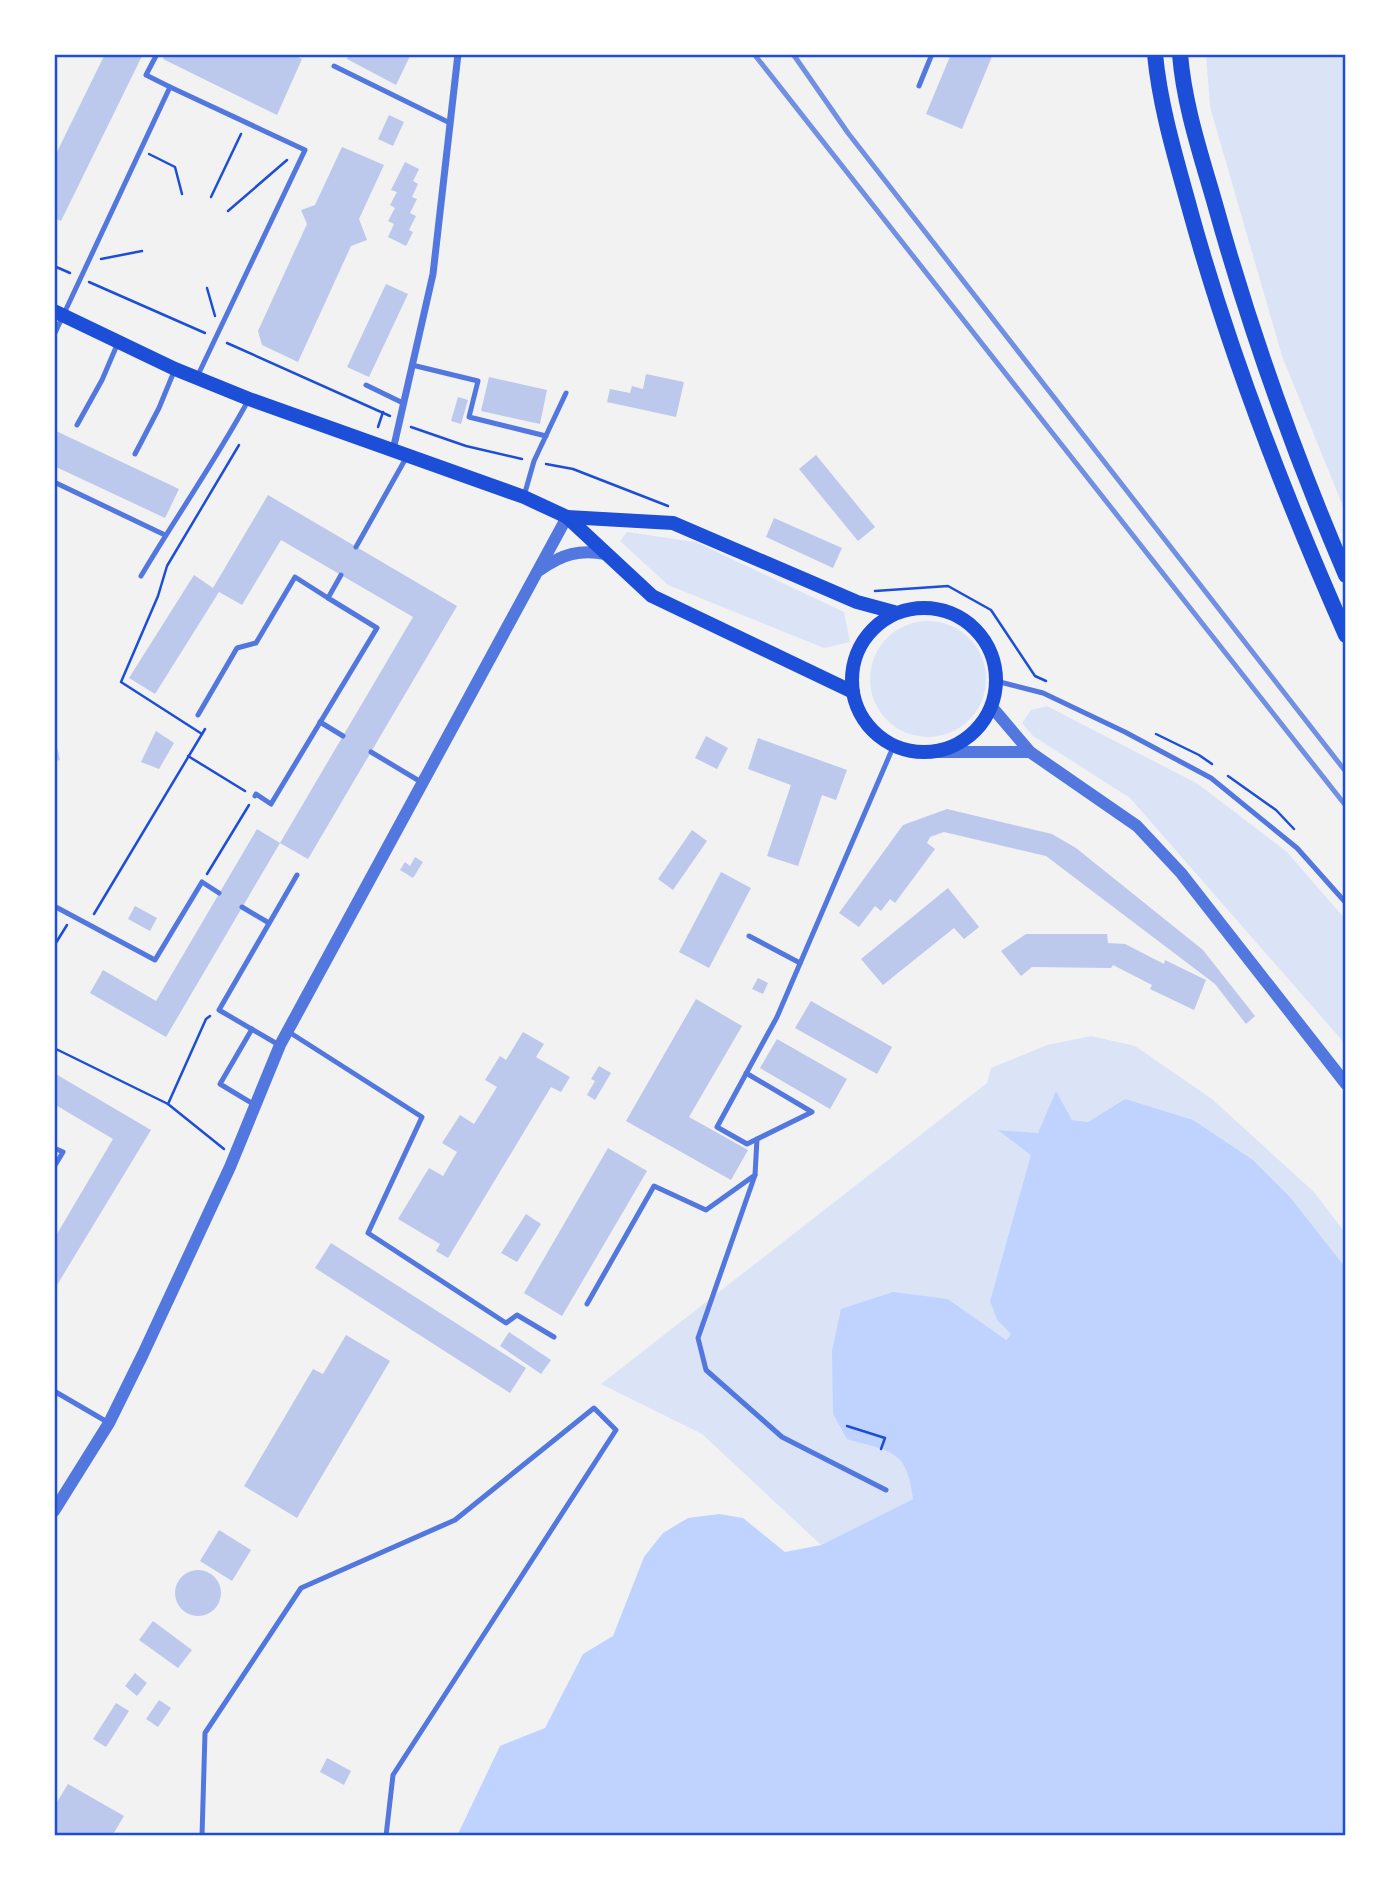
<svg xmlns="http://www.w3.org/2000/svg" width="1400" height="1890" viewBox="0 0 1400 1890" font-family="'Exo 2',sans-serif">
  <style>
    .green { fill: #dbe4f7 }
    .water { fill: #bfd3fe }
    .building { fill: #bdc9ec }
    .lines { fill: none; stroke-linecap: round; stroke-linejoin: round }
    .path { stroke: #1d4ed8; stroke-width: 2.5 }
    .service { stroke: #5277de; stroke-width: 5 }
    .minor { stroke: #5277de; stroke-width: 7 }
    .tertiary { stroke: #5277de; stroke-width: 12 }
    .secondary { stroke: #1d4ed8; stroke-width: 14 }
    .primary { stroke: #1d4ed8; stroke-width: 16 }
    .rail { stroke: #7290e2; stroke-width: 5 }
    .neatline { fill: none; stroke: #1d4ed8; stroke-width: 2.5 }
  </style>
  <rect width="100%" height="100%" fill="#f2f2f2"/>
  <g class="green">
    <path d="M1206 54H1346V514L1282 356 1210 107Z"/>
    <path d="M627 532 696 542 844 612 850 642 824 648 668 585 620 541Z"/>
    <circle cx="928" cy="679" r="58"/>
    <path d="M1047 706 1198 784 1287 852 1346 920V1045L1130 798 1033 736 1022 723 1031 710Z"/>
    <path d="M1091 1036 1135 1046 1212 1099 1314 1192 1346 1234V1268L1290 1197 1253 1160 1125 1099 1088 1122 1072 1120 1056 1092 1038 1133 999 1130 1032 1155 990 1301 997 1320 1011 1334 1005 1340 948 1299 894 1452 910 1474 913 1499 821 1545 702 1434 601 1384 987 1083 991 1068 1047 1045Z"/>
  </g>
  <path class="water" d="M1056 1091 1072 1120 1088 1122 1125 1099 1193 1120 1253 1160 1290 1197 1346 1268V1836H457L500 1746 545 1728 583 1654 613 1636 644 1557 663 1533 688 1518 719 1514 743 1518 785 1552 821 1545 913 1499C907 1448 890 1452 847 1439L833 1414 832 1351 841 1309 893 1292 948 1299 1006 1340 1011 1334 997 1320 990 1301 1031 1155 998 1130 1038 1133Z"/>
  <g class="building">
    <path d="M105 54H143L61 221 54 218V158Z"/>
    <path d="M165 54H292L302 59 277 115 163 59Z"/>
    <path d="M349 54H411L396 85 347 59Z"/>
    <path d="M951 54H993L962 129 926 114Z"/>
    <path d="M389 115 404 122 393 146 378 139Z"/>
    <path d="M342 147 384 165 359 219 367 240 351 246 298 362 262 345 258 331 307 224 301 210 315 205Z"/>
    <path d="M405 162 419 169 413 181 418 184 412 197 417 199 410 213 416 216 409 230 413 232 406 246 388 237 394 224 388 221 395 208 390 205 397 192 391 190Z"/>
    <path d="M386 284 408 294 369 377 347 367Z"/>
    <path d="M646 374 684 382 676 417 607 402 610 389 630 393 632 386 643 389Z"/>
    <path d="M489 377 547 390 540 424 481 411Z"/>
    <path d="M458 397 468 400 461 424 451 421Z"/>
    <path d="M54 430 179 489 165 518 54 466Z"/>
    <path d="M816 455 875 527 858 541 799 469Z"/>
    <path d="M268 495 457 606 308 859 280 843 413 617 281 540 242 605 219 592 155 694 129 678 194 575 213 588Z"/>
    <path d="M774 518 842 548 833 568 766 537Z"/>
    <path d="M156 731 174 743 159 769 141 762Z"/>
    <path d="M54 733 60 760 54 761Z"/>
    <path d="M706 736 728 748 717 769 695 758Z"/>
    <path d="M758 738 847 770 836 800 822 795 798 866 767 856 791 785 748 769Z"/>
    <path d="M947 809 1052 834 1076 848 1203 950 1255 1016 1246 1024 1215 984 1046 856 944 832 930 837 927 843 935 849 895 903 890 899 881 911 875 906 859 927 839 913 903 825Z"/>
    <path d="M257 829 280 843 166 1037 90 993 103 970 156 1001Z"/>
    <path d="M692 830 707 841 673 890 658 879Z"/>
    <path d="M415 857 423 862 413 878 400 870 405 862 410 866Z"/>
    <path d="M721 872 751 888 709 968 679 952Z"/>
    <path d="M948 888 979 927 964 939 954 928 883 985 861 959Z"/>
    <path d="M135 906 157 918 150 931 128 919Z"/>
    <path d="M1026 934H1107L1108 943 1125 944 1164 964 1165 960 1206 980 1194 1010 1150 989 1152 985 1113 965 1111 968 1032 967 1021 976 1001 951Z"/>
    <path d="M758 978 768 983 763 994 752 989Z"/>
    <path d="M696 999 742 1026 689 1117 748 1150 731 1180 626 1121Z"/>
    <path d="M811 1001 892 1047 877 1074 795 1028Z"/>
    <path d="M523 1032 544 1044 536 1057 570 1077 561 1092 551 1087 448 1258 436 1251 440 1244 398 1219 429 1168 443 1176 457 1152 442 1143 460 1115 474 1124 497 1087 485 1080 500 1056 506 1060Z"/>
    <path d="M777 1039 847 1079 830 1109 760 1068Z"/>
    <path d="M599 1066 611 1073 595 1100 587 1095 595 1081 591 1079Z"/>
    <path d="M54 1073 151 1130 54 1290V1239L113 1139 54 1104Z"/>
    <path d="M608 1148 647 1171 562 1316 524 1293Z"/>
    <path d="M526 1214 541 1224 517 1262 501 1253Z"/>
    <path d="M331 1243 526 1368 510 1393 315 1268Z"/>
    <path d="M509 1332 551 1360 541 1374 500 1346Z"/>
    <path d="M346 1335 390 1361 297 1518 244 1486 313 1369 323 1374Z"/>
    <path d="M219 1530 251 1550 232 1581 200 1561Z"/>
    <circle cx="198" cy="1593" r="23"/>
    <path d="M153 1621 192 1650 178 1668 139 1640Z"/>
    <path d="M135 1673 147 1683 137 1696 125 1686Z"/>
    <path d="M159 1700 171 1708 158 1727 146 1719Z"/>
    <path d="M116 1703 129 1711 106 1747 93 1739Z"/>
    <path d="M327 1758 351 1771 344 1785 320 1772Z"/>
    <path d="M68 1784 124 1816 112 1836H54V1807Z"/>
  </g>
  <g class="lines">
    <g class="path">
      <path d="M149 154 175 167 182 194"/>
      <path d="M211 197 241 134"/>
      <path d="M228 211 287 160"/>
      <path d="M101 259 142 251"/>
      <path d="M54 266 70 273"/>
      <path d="M89 282 205 333"/>
      <path d="M207 288 215 316"/>
      <path d="M227 343 390 416"/>
      <path d="M378 427 383 412"/>
      <path d="M411 427 466 446 522 459"/>
      <path d="M546 464 573 469 668 506"/>
      <path d="M875 591 948 586 991 610 1035 676 1046 681"/>
      <path d="M202 734 121 682 158 596 167 566 239 445"/>
      <path d="M1156 734 1199 755 1212 764"/>
      <path d="M188 756 245 791"/>
      <path d="M1228 776 1276 810 1294 829"/>
      <path d="M207 874 249 805"/>
      <path d="M94 914 205 729"/>
      <path d="M54 946 67 925"/>
      <path d="M54 1048 168 1104 224 1149"/>
      <path d="M168 1104 206 1019 210 1016"/>
      <path d="M847 1426 885 1438 881 1449"/>
    </g>
    <g class="service">
      <path d="M157 54 146 75 170 87"/>
      <path d="M334 66 450 123"/>
      <path d="M919 86 932 54"/>
      <path d="M54 335 170 87 305 150 198 375"/>
      <path d="M412 365 478 381 469 417 546 436"/>
      <path d="M366 385 403 403"/>
      <path d="M77 425 102 380 117 345"/>
      <path d="M135 454 159 408 175 369"/>
      <path d="M54 482 165 535"/>
      <path d="M524 496 534 461 566 393"/>
      <path d="M356 547 406 458"/>
      <path d="M141 576C176 517 216 460 249 399"/>
      <path d="M996 681 1043 693 1125 732 1211 778 1297 848 1346 903"/>
      <path d="M198 715 237 648 256 643 295 577 328 598"/>
      <path d="M320 722 343 736"/>
      <path d="M371 752 421 782"/>
      <path d="M255 796 256 794 271 804 377 628 328 598 341 575"/>
      <path d="M54 906 155 960 202 882 219 893"/>
      <path d="M242 907 269 923"/>
      <path d="M749 936 800 963"/>
      <path d="M252 1029 220 1084 255 1105"/>
      <path d="M289 1032 422 1117 368 1233 506 1323 517 1315 554 1337"/>
      <path d="M279 1045 219 1010 297 875"/>
      <path d="M746 1073 812 1112 747 1144 717 1127 777 1017 894 745"/>
      <path d="M54 1148 63 1152 54 1167"/>
      <path d="M755 1175 698 1338 706 1370 782 1437 886 1490"/>
      <path d="M587 1304 654 1186 706 1210 755 1175 757 1139"/>
      <path d="M54 1391 109 1423"/>
      <path d="M202 1836 205 1733 301 1588 455 1520 594 1408 616 1430 393 1775 386 1836"/>
    </g>
    <path class="minor" d="M393 450 433 274 458 54"/>
    <g class="tertiary">
      <path d="M540 570C562 554 580 549 606 554"/>
      <path d="M991 706 1030 752 1137 826 1181 873 1346 1084"/>
      <path d="M923 752H1030"/>
      <path d="M54 1511 109 1423 143 1354 230 1167 280 1045 567 517"/>
    </g>
    <g class="secondary">
      <path d="M54 311 175 369 249 399 524 497 567 517 652 596 853 692"/>
      <path d="M567 517 673 523 857 602 894 612"/>
      <circle cx="924" cy="680" r="72"/>
    </g>
    <g class="primary">
      <path d="M1155 54C1160 107 1176 159 1190 210 1230 356 1285 497 1346 635"/>
      <path d="M1180 54C1184 105 1201 155 1215 204 1250 330 1294 454 1346 575"/>
    </g>
    <g class="rail">
      <path d="M754 54 1346 806"/>
      <path d="M793 54 848 133 1346 772"/>
    </g>
  </g>
  <rect width="1400" height="1890" fill="none" stroke="#ffffff" stroke-width="112"/>
  <rect x="56" y="56" width="1288" height="1778" class="neatline"/>
</svg>
